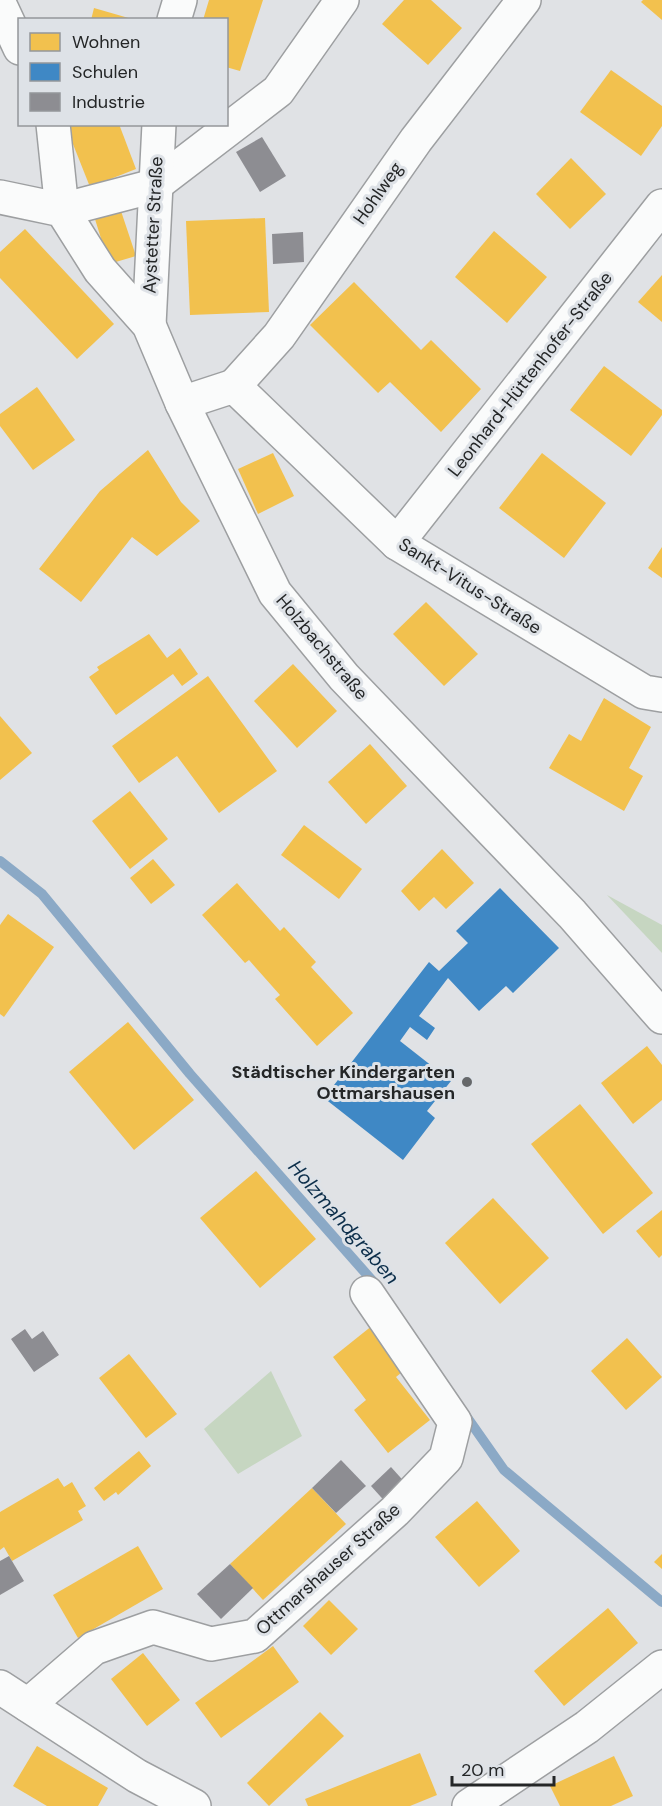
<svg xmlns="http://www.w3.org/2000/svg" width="662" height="1806" viewBox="0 0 662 1806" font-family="'DM Sans',sans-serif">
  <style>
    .green { fill: #c6d6c1 }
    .homes { fill: #f2c14e }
    .schools { fill: #3f88c5 }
    .industry { fill: #8d8d92 }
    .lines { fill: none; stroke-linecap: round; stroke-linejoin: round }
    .stream { stroke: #8ba9c6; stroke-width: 10 }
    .minor-casing { stroke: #9d9fa1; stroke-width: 36 }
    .minor { stroke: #fafbfb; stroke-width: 33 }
    .poi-dot { fill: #66686a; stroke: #dee2e7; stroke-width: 2 }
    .labels { text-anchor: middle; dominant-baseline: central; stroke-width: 6; stroke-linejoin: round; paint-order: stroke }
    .street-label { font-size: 18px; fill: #242627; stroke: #dee2e7 }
    .poi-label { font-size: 18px; font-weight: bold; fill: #242627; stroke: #dee2e7; text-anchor: end }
    .water-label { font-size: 20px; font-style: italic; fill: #0c2e4a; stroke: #dee2e7 }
  </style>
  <rect width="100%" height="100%" fill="#e0e2e5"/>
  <g class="green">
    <path d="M607 895 662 925V953Z"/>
    <path d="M271 1371 302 1436 238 1474 204 1429Z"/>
  </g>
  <g class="homes">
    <path d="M209 0H263L240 71 226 67V20H203Z"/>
    <path d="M404 0H431L462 28 428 65 382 24Z"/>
    <path d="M643 0H662V20L641 2Z"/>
    <path d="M94 8 132 19V20H91Z"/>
    <path d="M611 70 662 106V126L641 156 580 112Z"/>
    <path d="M65 124H119L136 169 90 187Z"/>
    <path d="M571 158 606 194 570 229 536 194Z"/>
    <path d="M120 208 136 256 109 264 94 216Z"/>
    <path d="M265 218 269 312 190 315 186 221Z"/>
    <path d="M25 229 114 324 77 359 0 278V252Z"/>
    <path d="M494 231 547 277 507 323 455 277Z"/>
    <path d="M662 275V322L638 302Z"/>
    <path d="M354 282 421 350 431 340 481 389 441 432 390 382 378 393 310 325Z"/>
    <path d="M604 366 662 410V415L631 456 570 410Z"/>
    <path d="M37 387 75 440 33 470 0 426V414Z"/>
    <path d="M148 450 181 502 200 521 157 556 132 537 81 602 39 569 100 491Z"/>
    <path d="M273 453 294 496 258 514 238 469Z"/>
    <path d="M542 453 606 503 564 558 499 508Z"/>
    <path d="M662 547V578L648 568Z"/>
    <path d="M426 602 478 654 444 686 393 634Z"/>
    <path d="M149 634 167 658 180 648 198 674 182 686 173 674 116 715 89 677 99 670 97 667Z"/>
    <path d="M293 664 337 711 297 748 254 701Z"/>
    <path d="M208 676 277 771 219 813 177 756 139 783 112 746Z"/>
    <path d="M604 698 651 727 629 768 643 776 624 811 549 768 569 734 581 741Z"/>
    <path d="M0 716 32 753 0 780Z"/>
    <path d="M370 744 407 786 366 824 328 782Z"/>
    <path d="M130 791 168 839 130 869 92 821Z"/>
    <path d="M304 825 362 869 339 899 281 855Z"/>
    <path d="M442 849 474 883 446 909 434 897 419 911 401 891Z"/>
    <path d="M153 859 175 885 151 904 130 878Z"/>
    <path d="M237 883 280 931 284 927 316 962 311 967 353 1013 317 1046 275 999 280 995 249 960 245 963 202 915Z"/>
    <path d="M8 914 54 947 4 1017 0 1014V925Z"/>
    <path d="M128 1022 194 1100 134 1150 69 1072Z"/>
    <path d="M647 1046 662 1065V1100L633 1124 601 1083Z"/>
    <path d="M580 1104 653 1193 603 1234 531 1144Z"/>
    <path d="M256 1171 316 1239 260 1288 200 1218Z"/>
    <path d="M493 1198 549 1258 500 1304 445 1243Z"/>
    <path d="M662 1210V1255L659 1258 636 1231Z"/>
    <path d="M373 1325 407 1368 396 1377 430 1420 388 1453 354 1410 366 1400 333 1357Z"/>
    <path d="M627 1338 662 1377 626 1410 591 1371Z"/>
    <path d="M129 1354 177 1414 146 1438 99 1378Z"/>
    <path d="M139 1451 151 1466 118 1495 116 1492 104 1501 94 1488Z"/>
    <path d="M58 1478 64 1487 72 1482 86 1506 78 1511 83 1520 12 1561 4 1547 0 1550V1512Z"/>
    <path d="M312 1488 346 1524 263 1600 230 1564Z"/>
    <path d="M477 1501 520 1551 479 1587 435 1537Z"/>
    <path d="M138 1546 163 1589 78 1638 53 1595Z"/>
    <path d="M662 1554V1569L654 1562Z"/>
    <path d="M329 1600 358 1629 331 1655 303 1626Z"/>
    <path d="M608 1608 638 1643 564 1706 534 1671Z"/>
    <path d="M273 1646 299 1682 221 1738 195 1703Z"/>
    <path d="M143 1653 180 1700 147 1726 111 1679Z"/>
    <path d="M320 1712 344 1736 269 1806 247 1783Z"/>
    <path d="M37 1746 108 1788 98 1806H47L13 1786Z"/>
    <path d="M420 1753 437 1795 410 1806H308L305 1799Z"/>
    <path d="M614 1756 633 1796 611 1806H560L550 1786Z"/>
  </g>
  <path class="schools" d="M500 888 559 948 513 993 506 986 479 1011 448 978 419 1016 435 1028 427 1040 410 1027 400 1041 451 1081 427 1111 435 1118 403 1160 324 1098 429 962 439 971 468 943 456 931Z"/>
  <g class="industry">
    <path d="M262 137 286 176 260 192 236 152Z"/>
    <path d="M303 232 304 262 273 264 272 234Z"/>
    <path d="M25 1329 32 1339 43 1331 59 1355 34 1372 11 1339Z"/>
    <path d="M341 1460 366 1486 336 1513 312 1488Z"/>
    <path d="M391 1467 409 1487 389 1506 371 1486Z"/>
    <path d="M9 1556 24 1581 0 1595V1561Z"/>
    <path d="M230 1564 253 1588 221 1619 197 1594Z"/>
  </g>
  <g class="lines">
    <g class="stream">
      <path d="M0 861 42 894 190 1074 377 1286"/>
      <path d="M464 1413 504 1470 662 1602"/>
    </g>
    <g class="minor-casing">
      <g id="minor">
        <path d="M0 5 20 48"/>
        <path d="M174 20 180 0"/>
        <path d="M53 124 62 210"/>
        <path d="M0 197 62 210 100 270 149 325 182 403 275 593 344 677 572 914 662 1017"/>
        <path d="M62 210 154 186 278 91 342 0"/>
        <path d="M149 325 159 124"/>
        <path d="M234 386 279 336 416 140 524 0"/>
        <path d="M182 403 234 386 397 543 644 692 662 695"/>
        <path d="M397 543 662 206"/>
        <path d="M0 1687 137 1776 194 1806"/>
        <path d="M28 1705 94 1648 153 1627 211 1644 255 1636 395 1511 446 1458 455 1422 367 1293"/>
        <path d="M469 1806 587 1727 662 1667"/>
      </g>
    </g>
    <use href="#minor" class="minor"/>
  </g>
  <circle class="poi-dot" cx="467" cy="1082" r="6"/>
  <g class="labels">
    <g class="street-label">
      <text transform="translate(378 193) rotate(-55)">Hohlweg</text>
      <text transform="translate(153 225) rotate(-87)">Aystetter Straße</text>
      <text transform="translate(530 374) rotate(-52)">Leonhard-Hüttenhofer-Straße</text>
      <text transform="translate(470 586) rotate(32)">Sankt-Vitus-Straße</text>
      <text transform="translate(322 647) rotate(50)">Holzbachstraße</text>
      <text transform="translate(328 1569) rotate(-42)">Ottmarshauser Straße</text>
    </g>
    <g class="poi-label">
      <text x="455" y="1072">Städtischer Kindergarten<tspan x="455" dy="21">Ottmarshausen</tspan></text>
    </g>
    <g class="water-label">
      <text transform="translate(344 1222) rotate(49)">Holzmahdgraben</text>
    </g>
  </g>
  <rect x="18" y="18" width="210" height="108" fill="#dee2e7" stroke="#94979a" stroke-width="1.5"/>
  <rect x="30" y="33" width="30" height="18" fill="#f2c14e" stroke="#94979a" stroke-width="1.5"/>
  <text x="72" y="48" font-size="18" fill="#242627">Wohnen</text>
  <rect x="30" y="63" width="30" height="18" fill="#3f88c5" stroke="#94979a" stroke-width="1.5"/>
  <text x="72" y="78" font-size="18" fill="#242627">Schulen</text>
  <rect x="30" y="93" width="30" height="18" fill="#8d8d92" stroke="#94979a" stroke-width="1.5"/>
  <text x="72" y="108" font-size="18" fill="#242627">Industrie</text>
  <path d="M452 1776v9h102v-9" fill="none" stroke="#242627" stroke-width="3"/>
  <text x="461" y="1776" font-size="18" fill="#242627" stroke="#dee2e7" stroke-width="4.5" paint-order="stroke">20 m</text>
</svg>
